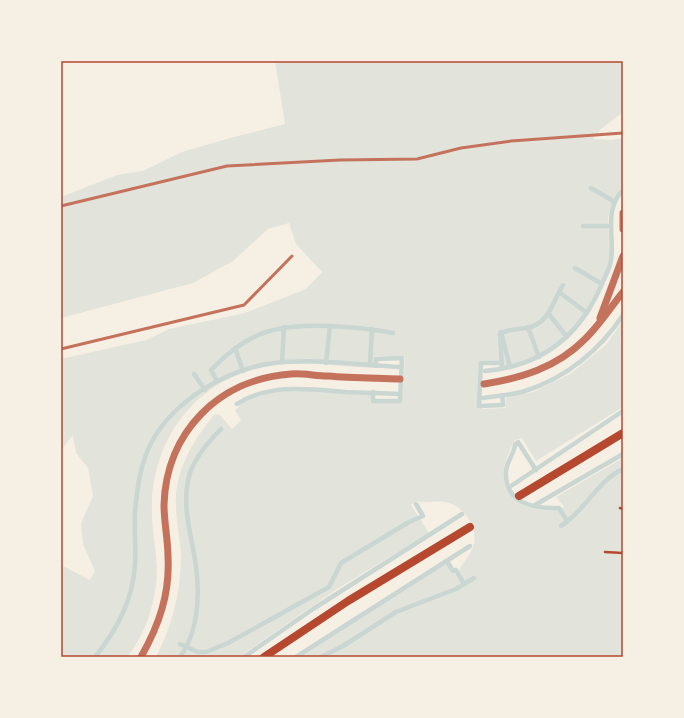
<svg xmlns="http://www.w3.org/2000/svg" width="684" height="718" viewBox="0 0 684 718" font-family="'DM Sans',sans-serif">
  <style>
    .green { fill: #e2e4dc }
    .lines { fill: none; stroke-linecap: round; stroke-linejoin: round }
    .stream { stroke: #c9d6d2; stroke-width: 4.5 }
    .path { stroke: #b5482f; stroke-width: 2.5 }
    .service { stroke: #c5725c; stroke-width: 3 }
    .tertiary { stroke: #c5725c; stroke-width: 7 }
    .secondary { stroke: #b5482f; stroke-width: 8 }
    .neatline { fill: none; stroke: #b5482f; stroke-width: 1.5 }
  </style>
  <rect width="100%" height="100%" fill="#f6efe4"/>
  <path class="green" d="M275 61H623V112L601 129 593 139 611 140 623 138C623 147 625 180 623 187 620 195 611 201 609 213 606 228 612 244 610 259 608 269 602 278 598 287 578 333 552 353 504 367L503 362H481L478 407 483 409 505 408 506 397 533 392 570 374 607 344 623 320V407L536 461 522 438 515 440C510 450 504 461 504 473 503 504 538 517 564 507L556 497 623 458V657H299L447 563 453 574 459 571C462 563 468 558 472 550 481 531 465 505 445 502 435 500 426 504 417 501L411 505 429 533 337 589 239 657H156C173 624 181 591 181 554 180 538 176 522 176 506 174 472 193 440 214 415L219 414 232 429 241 420 235 411C258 381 336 392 372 393L371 402 402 403 405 357 375 356 373 368C345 367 312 362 285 364 209 369 155 426 152 503 151 525 156 547 157 569 157 598 146 635 127 657H61V565L90 580 95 571 83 544 81 523 93 496 88 468 76 453 73 435 61 450V359L146 340 169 329 245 313 306 289 322 272 296 244 289 223 268 229 233 261 193 283 61 318V197L117 175 143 171 182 152 230 138 285 124Z"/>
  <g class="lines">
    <g class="stream">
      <path d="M591 188 615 202"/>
      <path d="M583 226H611"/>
      <path d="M575 268 602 284"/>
      <path d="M559 292 587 313"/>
      <path d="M548 313 567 337"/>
      <path d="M528 327 539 357"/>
      <path d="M501 332 510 367"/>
      <path d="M235 348 243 371"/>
      <path d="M282 362 284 327"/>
      <path d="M326 363 330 326"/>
      <path d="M502 363H481L479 406 503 405 502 395"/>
      <path d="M370 365 372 329"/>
      <path d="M502 368 500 334C507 329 518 329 527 328 549 324 553 301 563 285"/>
      <path d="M485 371C541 366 579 337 601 286 604 278 610 269 611 260 615 237 603 210 623 190"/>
      <path d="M194 374 205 390"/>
      <path d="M217 381 211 370C248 331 277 324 329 326 351 327 372 329 393 333"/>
      <path d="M373 392V401H400L402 358 376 359V366"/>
      <path d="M483 398C497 396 512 395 525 391 566 378 600 350 623 315"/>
      <path d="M237 404C269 383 311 389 346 392 364 393 382 393 399 394"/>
      <path d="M536 470 518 442 515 445C514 454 507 461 506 471 504 504 535 509 559 508L567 521"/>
      <path d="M511 486 623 411"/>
      <path d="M535 505 623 454"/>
      <path d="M561 526C585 511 597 481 623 469"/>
      <path d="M447 561 453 571 456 570 464 584"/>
      <path d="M180 644 198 652H206L228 643 329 587 341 563 409 522 423 516 416 504"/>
      <path d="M95 657C117 630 133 600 135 565 136 548 134 530 135 513 137 489 140 465 151 443 174 400 227 369 274 363 314 358 360 365 401 367"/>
      <path d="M180 657C198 633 200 596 196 566 192 535 180 506 190 473 196 456 208 442 221 429"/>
      <path d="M244 657 313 609 462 514"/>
      <path d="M296 657 470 546"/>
      <path d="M321 657 343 646 396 612 456 589 474 578"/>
    </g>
    <g class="path">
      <path d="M620 508 623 509"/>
      <path d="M605 552 623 553"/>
    </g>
    <g class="service">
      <path d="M61 206 227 166 340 160 417 159 461 148 511 141 623 133"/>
      <path d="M61 349 244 305 292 256"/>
    </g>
    <g class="tertiary">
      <path d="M623 213V229"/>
      <path d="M600 318 623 256"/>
      <path d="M484 384C521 378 556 368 584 340 599 326 610 308 623 292"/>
      <path d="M141 657C159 625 170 594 168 557 168 540 164 522 164 505 166 432 219 379 291 374 303 373 316 376 328 376 352 378 376 378 400 379"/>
    </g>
    <g class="secondary">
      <path d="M519 496 623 433"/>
      <path d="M264 657 348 601 470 527"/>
    </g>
  </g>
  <rect width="684" height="718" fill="none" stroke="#f6efe4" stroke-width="124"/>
  <rect x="62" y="62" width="560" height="594" class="neatline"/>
</svg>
